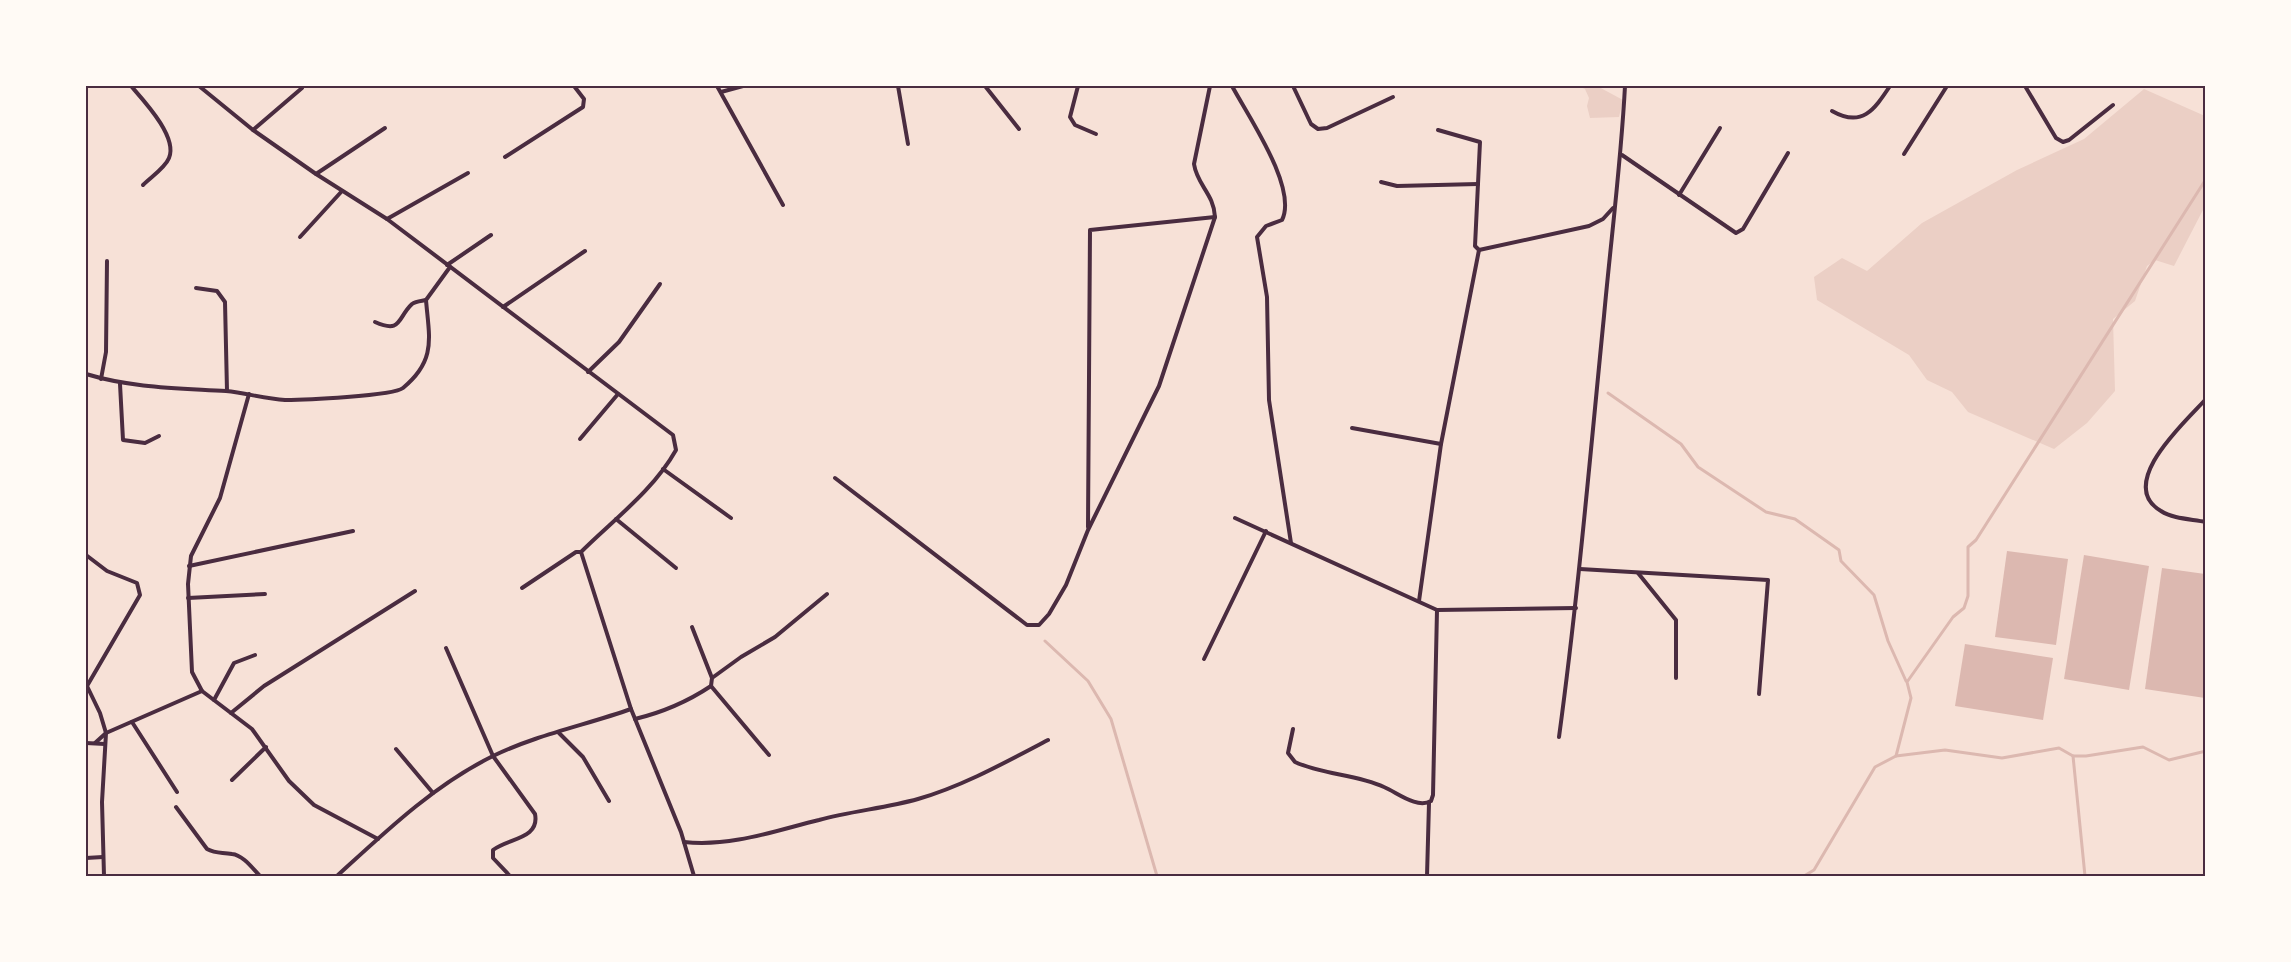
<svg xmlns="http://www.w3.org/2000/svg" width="2291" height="962" viewBox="0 0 2291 962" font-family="Barlow,sans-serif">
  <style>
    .green { fill: #ebcfc5 }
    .water { fill: #dcb8b0 }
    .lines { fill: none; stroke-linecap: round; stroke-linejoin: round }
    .stream { stroke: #dcb8b0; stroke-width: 3 }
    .minor { stroke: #4a2c40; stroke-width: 4 }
    .neatline { fill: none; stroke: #4a2c40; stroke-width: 2 }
  </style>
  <rect width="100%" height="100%" fill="#f7e1d7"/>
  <g class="green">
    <path d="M1578 86H1597L1623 100 1619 117 1590 118 1587 106 1589 98 1585 89Z"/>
    <path d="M2144 89 2205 116V206L2174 266 2155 260 2147 266 2135 301 2113 319 2115 391 2087 423 2054 449 1968 412 1952 392 1927 380 1909 355 1817 300 1814 277 1842 258 1867 271 1922 223 2017 170 2084 139Z"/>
  </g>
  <g class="water">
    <path d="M2007 551 2068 559 2056 645 1995 637Z"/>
    <path d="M2084 555 2149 566 2129 690 2064 679Z"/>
    <path d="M2162 568 2205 574V698L2145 689Z"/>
    <path d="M1965 644 2053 658 2043 720 1955 706Z"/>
  </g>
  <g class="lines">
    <g class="stream">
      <path d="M1608 393 1681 444 1698 467 1766 512 1795 519 1839 550 1841 561 1874 595 1888 641 1906 681"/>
      <path d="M1045 641 1088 681 1111 719 1157 876"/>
      <path d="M1896 756 1911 698 1907 682 1953 617 1964 608 1968 596V547L1976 540 2206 179"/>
      <path d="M2073 756 2085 876"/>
      <path d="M1804 876 1814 870 1875 767 1896 756 1945 750 2002 758 2059 748 2073 756H2086L2143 747 2169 760 2206 751"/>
    </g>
    <g class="minor">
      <path d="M131 86C144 101 178 137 169 158 165 168 151 177 143 185"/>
      <path d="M199 86 253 130 316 174 387 219 673 435 676 450C653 491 613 520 581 552L631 709 681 832 694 876"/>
      <path d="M717 86 783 205"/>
      <path d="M898 86 908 144"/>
      <path d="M985 86 1019 129"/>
      <path d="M1078 86 1070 117 1075 125 1096 134"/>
      <path d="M1232 86C1248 116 1298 188 1282 220L1266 226 1257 237 1267 297 1269 400 1291 543"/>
      <path d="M1293 86 1311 124 1318 129 1327 128 1393 97"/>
      <path d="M2025 86 2056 138 2063 142 2069 140 2113 105"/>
      <path d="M721 92 743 86"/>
      <path d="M1832 111C1862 128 1874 110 1890 86"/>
      <path d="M253 130 302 88"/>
      <path d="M1904 154 1947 86"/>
      <path d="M1622 155 1736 233 1743 229 1788 153"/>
      <path d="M505 157 583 107 584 99 574 86"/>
      <path d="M316 174 385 128"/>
      <path d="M1381 182 1397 186 1478 184"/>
      <path d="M1679 195 1720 128"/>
      <path d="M387 219 468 173"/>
      <path d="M300 237 342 191"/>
      <path d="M1479 250 1589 226 1603 219 1613 208"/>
      <path d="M447 265 491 235"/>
      <path d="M196 288 217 291 225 302 227 391"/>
      <path d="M503 307 585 251"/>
      <path d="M375 322C402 334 397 318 412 304 416 301 422 301 426 300"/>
      <path d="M588 372 619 342 660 284"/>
      <path d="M86 374C132 388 178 388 226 391 246 393 266 399 285 400 303 400 393 396 403 388 437 360 429 337 426 300L450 267"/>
      <path d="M101 379 106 352 107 261"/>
      <path d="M120 384 123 440 145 443 159 436"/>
      <path d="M249 394 220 498 191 556 188 584 192 672 202 691 252 729 289 781 314 805 378 839"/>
      <path d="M2206 399C2186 421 2115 484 2161 511 2173 519 2191 519 2206 522"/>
      <path d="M1352 428 1441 444"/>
      <path d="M580 439 618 394"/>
      <path d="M663 469 731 518"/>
      <path d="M835 478 1027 625H1039L1049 614 1066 585 1088 530 1159 386 1215 217C1214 194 1197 185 1194 164L1210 86"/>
      <path d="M1235 518 1437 610 1576 608"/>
      <path d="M616 519 676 568"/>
      <path d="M1088 527 1090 230 1215 217"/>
      <path d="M86 555 107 571 137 583 140 595 87 686"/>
      <path d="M189 566 353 531"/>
      <path d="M1580 569 1768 580 1759 694"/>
      <path d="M1638 573 1676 620V678"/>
      <path d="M522 588 576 552H581"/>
      <path d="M188 598 265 594"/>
      <path d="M1419 601 1441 444 1479 250 1475 246 1480 142 1438 130"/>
      <path d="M692 627 712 678"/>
      <path d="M446 648 493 756 535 814C540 839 508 838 493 850V858L510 876"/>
      <path d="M1204 659 1266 531"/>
      <path d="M86 684 100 713 106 733 102 802 104 876"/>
      <path d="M711 686 769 755"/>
      <path d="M214 700 234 663 255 655"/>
      <path d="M231 713 264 686 415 591"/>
      <path d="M635 719C664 712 687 702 711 686L712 678 741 657 775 637 827 594"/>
      <path d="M132 722 177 792"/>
      <path d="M1293 729 1288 753 1295 762C1323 775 1356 774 1384 787 1398 793 1417 809 1431 801L1433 795 1437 610"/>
      <path d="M559 733 583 757 609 801"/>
      <path d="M1559 737C1578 597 1590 457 1604 316 1611 239 1621 163 1625 86"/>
      <path d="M86 743 105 744"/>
      <path d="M95 743 106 733 202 691"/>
      <path d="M396 749 433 793"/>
      <path d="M232 780 266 747"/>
      <path d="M176 807 207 849C216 854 222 852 232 854 243 855 253 869 260 876"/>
      <path d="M684 842C731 847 774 831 819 820 852 811 886 808 918 799 963 786 1006 762 1048 740"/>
      <path d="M86 858 103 857"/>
      <path d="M337 876C385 832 434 785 493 756 536 735 586 725 631 709"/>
      <path d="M1427 876 1429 803"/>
    </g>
  </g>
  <rect width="2291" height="962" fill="none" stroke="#fffaf5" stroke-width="174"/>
  <rect x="87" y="87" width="2117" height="788" class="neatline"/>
</svg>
